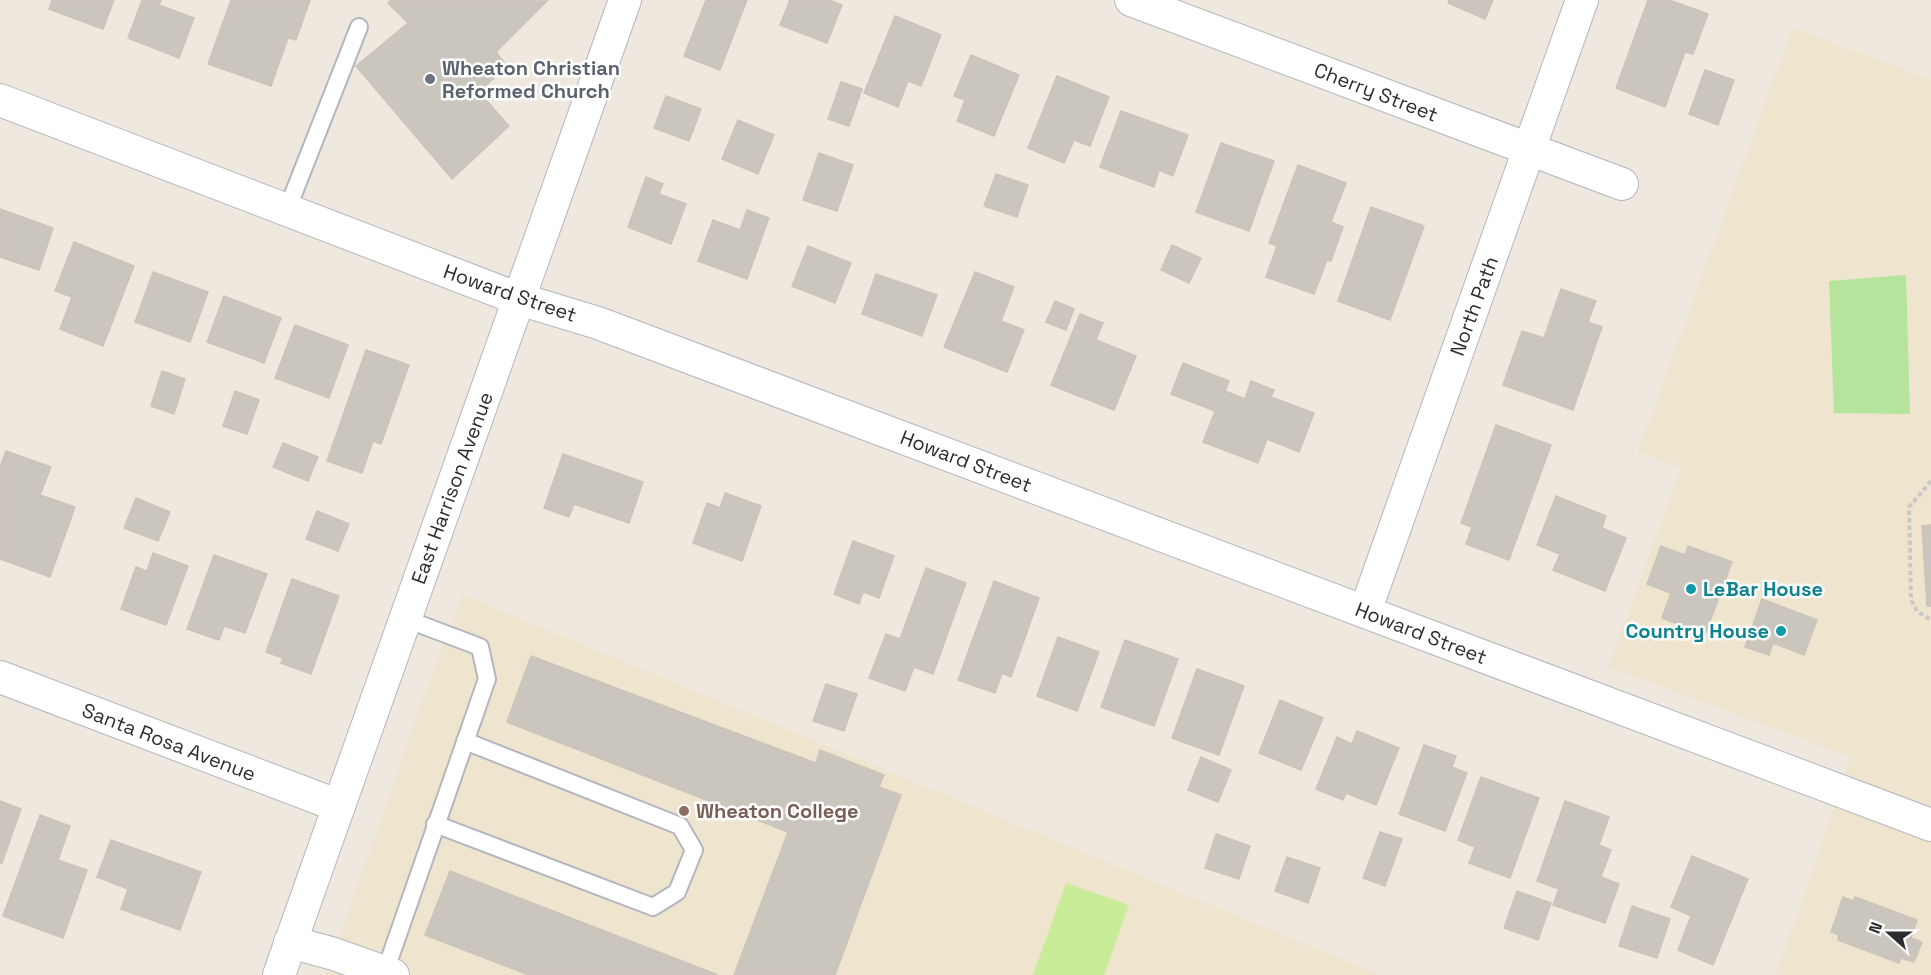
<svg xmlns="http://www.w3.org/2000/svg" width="1931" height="975" viewBox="0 0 1931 975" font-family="'Space Grotesk',sans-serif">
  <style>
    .education { fill: #efe5cf }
    .green { fill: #b5e59c }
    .pitch { fill: #c9ec98 }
    .building { fill: #cac6be; stroke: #cac4b9; stroke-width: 1.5 }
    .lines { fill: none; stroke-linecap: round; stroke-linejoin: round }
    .lane-casing { stroke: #b3b6c0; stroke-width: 20 }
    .street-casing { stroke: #b3b6c0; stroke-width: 34 }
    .path { stroke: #c8c8c8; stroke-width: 4; stroke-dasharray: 4.5 3; stroke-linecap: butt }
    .lane { stroke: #fff; stroke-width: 16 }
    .street { stroke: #fff; stroke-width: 32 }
    .worship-dot { fill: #6b7280; stroke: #fff; stroke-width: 2 }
    .culture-dot { fill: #0f9aa8; stroke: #fff; stroke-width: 2 }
    .education-dot { fill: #8d6e63; stroke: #fff; stroke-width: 2 }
    .labels { text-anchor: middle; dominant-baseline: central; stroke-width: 5; stroke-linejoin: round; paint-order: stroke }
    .worship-label { font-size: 20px; font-weight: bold; fill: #5b616d; stroke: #fff; text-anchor: start }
    .street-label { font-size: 20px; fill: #2d2d2d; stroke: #fff }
    .culture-label { font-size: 20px; font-weight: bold; fill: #0d838f; stroke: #fff; text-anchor: start }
    .education-label { font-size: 20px; font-weight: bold; fill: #785e54; stroke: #fff; text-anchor: start }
  </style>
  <rect width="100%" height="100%" fill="#eee8df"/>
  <g class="education">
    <path d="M1792 28 1931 79V975H1776L1851 757 1608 667 1681 468 1638 452Z"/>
    <path d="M463 595 1380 975H326L434 668Z"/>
  </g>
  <path class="green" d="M1906 275 1910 414 1834 413 1829 281Z"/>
  <path class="pitch" d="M1066 883 1129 905 1104 975H1033Z"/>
  <g class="building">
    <path d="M52 0H114L103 29 49 9Z"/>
    <path d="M142 0H161L159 5 194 18 179 58 128 38Z"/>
    <path d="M231 0H310L296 40 288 38 271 86 208 64Z"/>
    <path d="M391 0 547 1 496 52 507 66 479 92 509 126 452 179 356 66 408 23 388 3Z"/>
    <path d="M706 0H747L720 70 684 56Z"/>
    <path d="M790 0H829L842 5 827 43 780 25Z"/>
    <path d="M1449 0H1493L1485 19 1448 3Z"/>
    <path d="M1648 0H1669L1708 14 1693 54 1685 52 1665 107 1616 88Z"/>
    <path d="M895 16 941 35 921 86 908 81 898 107 864 93Z"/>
    <path d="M971 55 1019 75 994 136 957 121 965 100 954 96Z"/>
    <path d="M1705 70 1734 80 1718 125 1689 114Z"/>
    <path d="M1057 76 1109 97 1090 146 1074 140 1064 163 1028 148Z"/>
    <path d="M841 82 862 89 849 126 828 119Z"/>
    <path d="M666 96 701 109 689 141 654 128Z"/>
    <path d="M1121 111 1188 135 1173 176 1159 170 1154 187 1100 167Z"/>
    <path d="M738 120 774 135 758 174 722 159Z"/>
    <path d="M1221 143 1274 161 1249 231 1196 212Z"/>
    <path d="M819 153 853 165 837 211 803 200Z"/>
    <path d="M1298 165 1346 183 1331 222 1343 227 1331 261 1327 260 1314 294 1266 277 1277 246 1269 243Z"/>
    <path d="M996 174 1028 185 1017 217 984 206Z"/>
    <path d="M646 177 663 184 659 194 686 204 671 244 628 227Z"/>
    <path d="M1371 207 1424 226 1390 320 1338 301Z"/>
    <path d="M0 209 53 228 39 270 0 257Z"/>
    <path d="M747 210 769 218 747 279 698 261 713 220 740 230Z"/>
    <path d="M74 242 134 266 103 346 60 329 72 297 55 291Z"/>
    <path d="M1172 245 1201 258 1189 283 1161 270Z"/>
    <path d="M808 246 851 263 835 303 792 286Z"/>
    <path d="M153 272 208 292 190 342 135 322Z"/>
    <path d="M975 272 1014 287 1001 321 1024 330 1007 372 944 347Z"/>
    <path d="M876 274 937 295 922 336 862 314Z"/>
    <path d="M1561 289 1596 301 1588 322 1602 327 1573 410 1503 385 1522 331 1544 338Z"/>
    <path d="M224 296 281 318 264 363 207 342Z"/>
    <path d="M1055 301 1074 309 1066 330 1046 322Z"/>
    <path d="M1080 314 1103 323 1096 340 1136 356 1114 410 1051 385Z"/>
    <path d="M295 325 348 345 329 398 275 378Z"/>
    <path d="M366 350 409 365 381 444 373 441 362 473 327 461Z"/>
    <path d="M1183 363 1229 381 1225 391 1245 399 1251 381 1274 390 1271 397 1314 413 1299 452 1267 439 1258 463 1203 442 1215 411 1171 394Z"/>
    <path d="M162 371 185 379 174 414 151 406Z"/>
    <path d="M235 391 259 400 247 434 223 426Z"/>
    <path d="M1496 425 1551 445 1509 560 1466 544 1472 527 1461 523Z"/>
    <path d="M283 443 318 457 308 481 273 467Z"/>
    <path d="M6 451 51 467 40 495 75 507 50 577 0 559V467Z"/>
    <path d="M563 454 643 482 629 523 574 504 569 517 544 508Z"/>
    <path d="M725 493 761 506 742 561 693 543 707 503 720 508Z"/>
    <path d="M1556 496 1606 516 1602 528 1626 538 1605 591 1553 570 1560 554 1537 545Z"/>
    <path d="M136 498 170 512 158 541 124 528Z"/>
    <path d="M317 511 349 524 338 551 306 539Z"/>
    <path d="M1931 525V606H1927L1922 526Z"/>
    <path d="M853 541 894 556 879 598 863 592 859 604 834 594Z"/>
    <path d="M1661 546 1685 555 1688 546 1732 562 1705 635 1662 618 1671 593 1647 584Z"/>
    <path d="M153 553 188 566 166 625 121 609 136 567 147 571Z"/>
    <path d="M214 555 267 574 245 633 224 626 219 640 187 629Z"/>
    <path d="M926 568 966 583 933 674 914 667 905 691 869 678 886 634 900 639Z"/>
    <path d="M292 579 339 596 311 674 281 663 283 658 266 652Z"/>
    <path d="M994 581 1039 598 1011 677 1002 673 995 693 958 680Z"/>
    <path d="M1762 599 1817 620 1804 655 1773 643 1769 655 1745 647Z"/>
    <path d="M1058 637 1099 652 1077 711 1037 696Z"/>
    <path d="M1125 640 1178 659 1154 726 1101 707Z"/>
    <path d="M531 656 816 763 820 750 884 775 879 787 901 795 835 975H734L788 832 507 722Z"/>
    <path d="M1197 669 1244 686 1219 755 1172 738Z"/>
    <path d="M826 684 857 694 844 731 813 721Z"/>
    <path d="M1280 700 1323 718 1301 770 1259 753Z"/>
    <path d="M1357 731 1399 748 1376 805 1346 793 1343 800 1316 789 1337 737 1352 744Z"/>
    <path d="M1424 745 1456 756 1452 767 1467 773 1445 831 1399 814Z"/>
    <path d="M1201 757 1231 770 1218 802 1188 790Z"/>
    <path d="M1481 777 1539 798 1510 878 1469 863 1475 847 1458 840Z"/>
    <path d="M0 801 21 809 2 863H0Z"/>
    <path d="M1565 801 1609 817 1599 845 1611 850 1601 877 1619 884 1605 923 1553 905 1559 889 1537 881Z"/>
    <path d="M40 815 70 826 58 860 87 870 63 938 3 916Z"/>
    <path d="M1380 832 1402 839 1385 886 1363 878Z"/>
    <path d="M1216 834 1250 846 1239 879 1205 868Z"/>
    <path d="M111 840 201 872 180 930 121 909 128 889 97 877Z"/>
    <path d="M1692 856 1748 879 1713 965 1678 950 1691 916 1671 907Z"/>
    <path d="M1287 857 1320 868 1308 903 1275 891Z"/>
    <path d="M450 871 718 975H529L425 935Z"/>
    <path d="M1517 891 1551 903 1538 940 1504 928Z"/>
    <path d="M1843 897 1853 901 1855 897 1917 920 1911 938 1922 942 1914 962 1901 958 1899 963 1838 940 1839 935 1831 932Z"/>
    <path d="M1632 906 1670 919 1657 958 1619 946Z"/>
  </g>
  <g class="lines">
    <g class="lane-casing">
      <g id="lane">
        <path d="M287 210 359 27"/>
        <path d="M435 824 653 907 677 892 694 850 680 826 465 741"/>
        <path d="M385 972 487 679 480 647 406 619"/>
      </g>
    </g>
    <g class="street-casing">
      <g id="street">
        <path d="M1131 0 1622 184"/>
        <path d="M0 100 519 299 598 323 1931 825"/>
        <path d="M1365 612 1582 0"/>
        <path d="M0 677 339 806"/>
        <path d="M290 942 334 954 393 975"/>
        <path d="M279 975 625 0"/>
      </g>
    </g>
    <path class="path" d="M1931 481 1909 507 1911 600 1917 611 1931 620"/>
    <use href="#lane" class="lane"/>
    <use href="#street" class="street"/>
  </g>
  <circle class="worship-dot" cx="430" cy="79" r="6"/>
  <g class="culture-dot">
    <circle cx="1691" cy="589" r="6"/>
    <circle cx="1781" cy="631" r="6"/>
  </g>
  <circle class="education-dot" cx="684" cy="811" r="6"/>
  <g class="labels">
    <g class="worship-label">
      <text x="442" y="68">Wheaton Christian<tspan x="442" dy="23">Reformed Church</tspan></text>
    </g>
    <g class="street-label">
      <text transform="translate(1376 92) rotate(21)">Cherry Street</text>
      <text transform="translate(510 293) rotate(19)">Howard Street</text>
      <text transform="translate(1474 306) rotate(-70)">North Path</text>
      <text transform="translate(966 461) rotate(21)">Howard Street</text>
      <text transform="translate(452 488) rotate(-70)">East Harrison Avenue</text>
      <text transform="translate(1421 633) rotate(21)">Howard Street</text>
      <text transform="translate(169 742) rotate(21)">Santa Rosa Avenue</text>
    </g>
    <g class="culture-label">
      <text x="1703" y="589">LeBar House</text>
      <text x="1769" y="631" text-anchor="end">Country House</text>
    </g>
    <g class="education-label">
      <text x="696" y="811">Wheaton College</text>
    </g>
  </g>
  <g transform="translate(1889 933) rotate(291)" stroke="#ffffff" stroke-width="4.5" paint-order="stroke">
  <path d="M0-4.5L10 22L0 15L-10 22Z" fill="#2d2d2d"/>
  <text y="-9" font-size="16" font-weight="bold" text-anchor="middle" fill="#2d2d2d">N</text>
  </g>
</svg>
